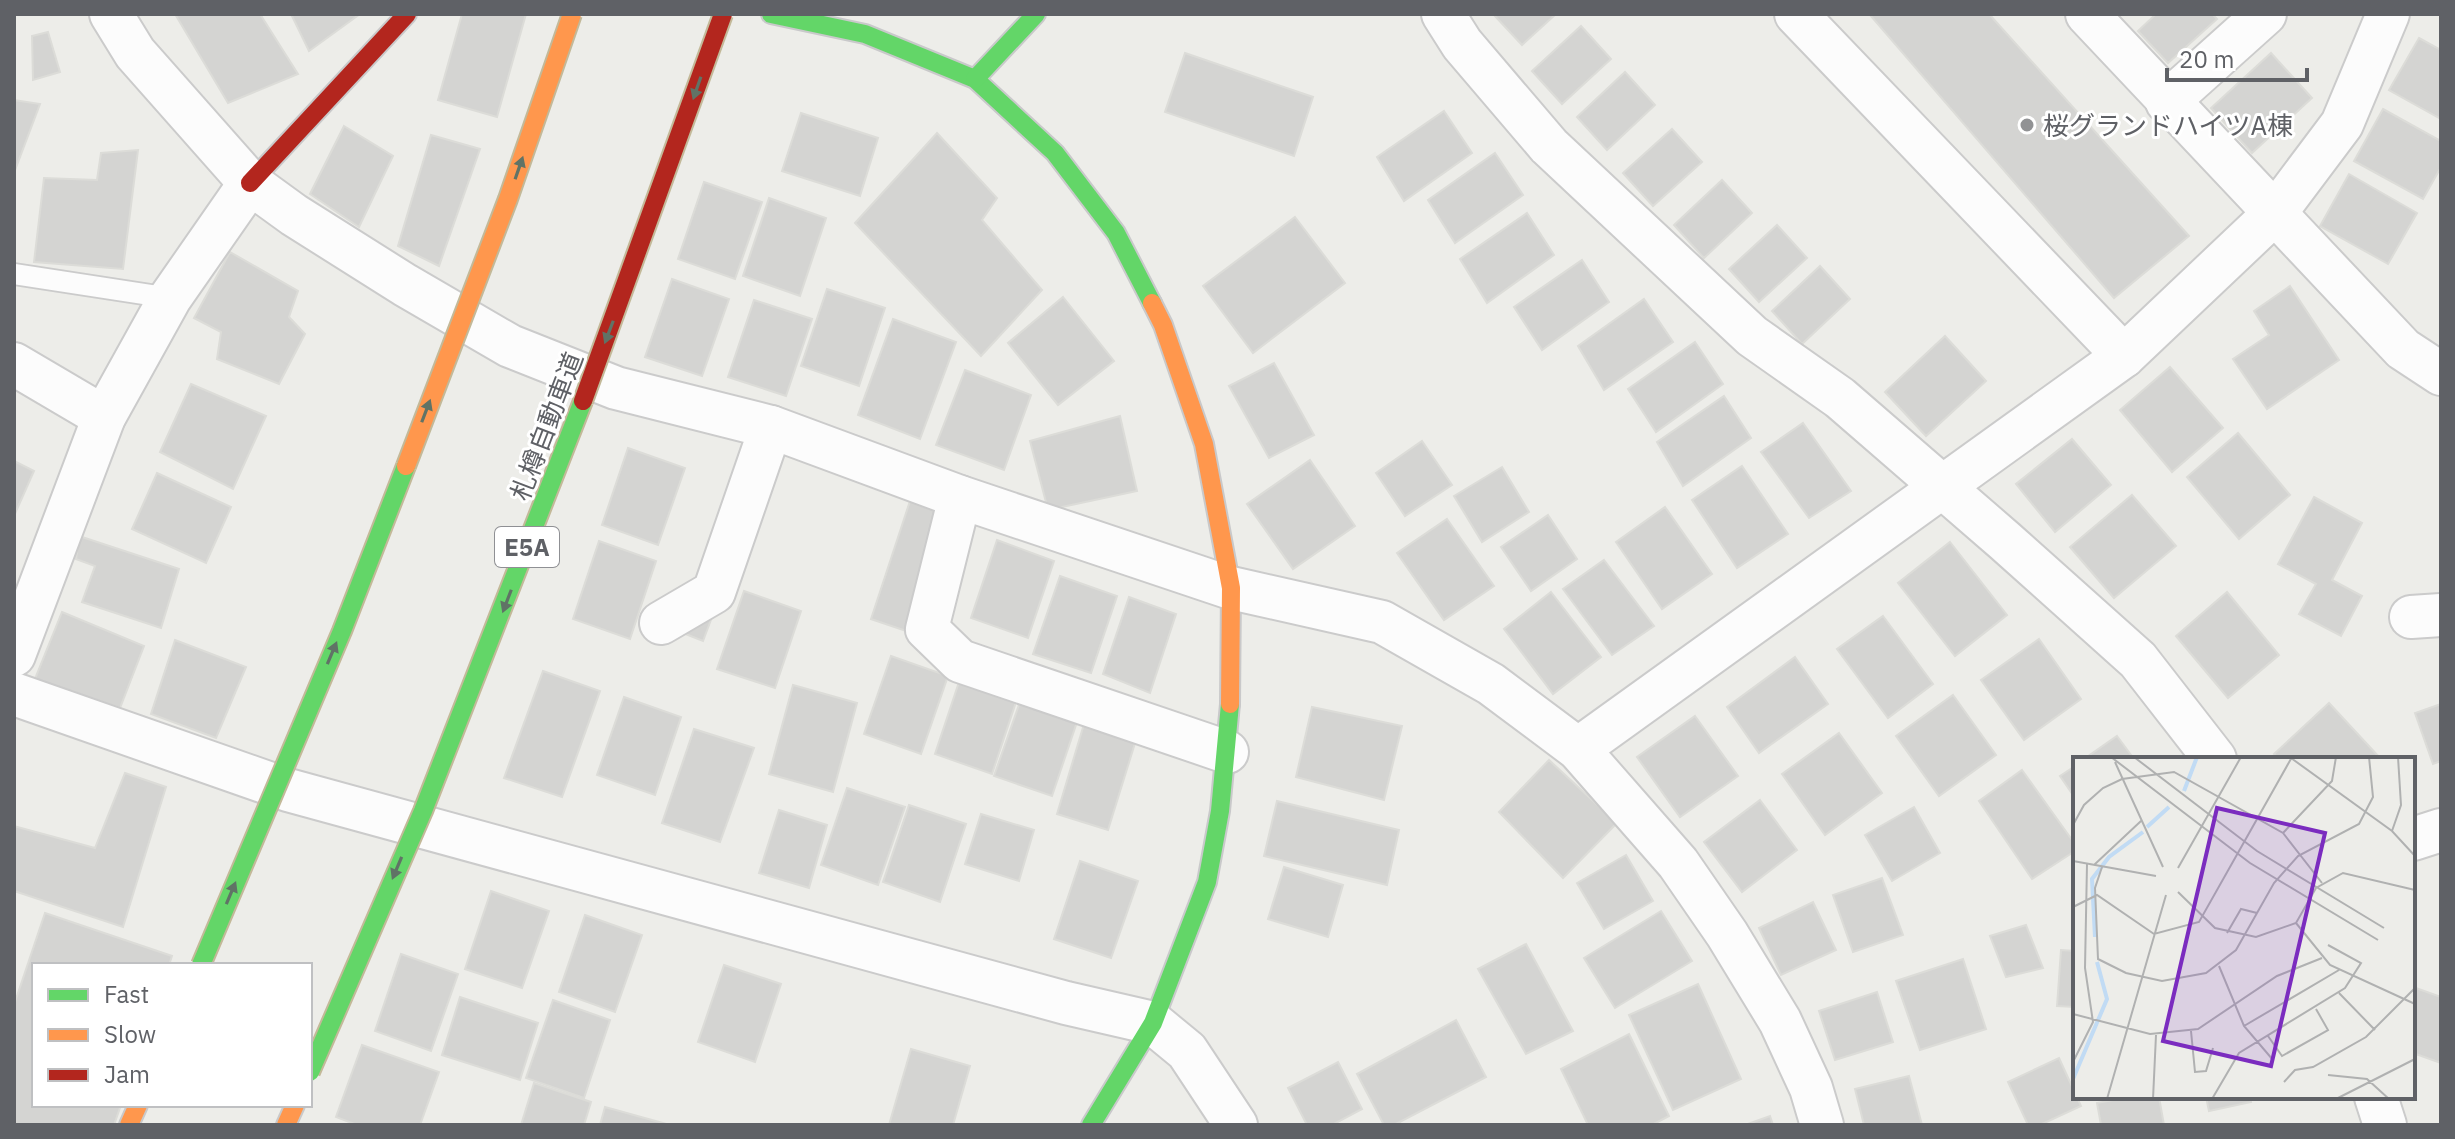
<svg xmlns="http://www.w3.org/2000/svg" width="2455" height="1139" viewBox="0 0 2455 1139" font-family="'IBM Plex Sans','Noto Sans JP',sans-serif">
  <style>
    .building { fill: #d4d4d2; stroke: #dcdcd8; stroke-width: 2 }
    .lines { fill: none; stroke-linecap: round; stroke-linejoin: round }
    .lane-casing { stroke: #cbcbcb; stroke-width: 24 }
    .street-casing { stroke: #cbcbcb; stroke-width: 46 }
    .fast-casing { stroke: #c9c9ca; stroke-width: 22 }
    .slow-casing { stroke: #c9c9ca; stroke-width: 22 }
    .jam-casing { stroke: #c9c9ca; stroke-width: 22 }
    .lane { stroke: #fcfcfc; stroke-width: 20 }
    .street { stroke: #fcfcfc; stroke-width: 42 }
    .fast { stroke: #63d668; stroke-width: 18 }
    .slow { stroke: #ff974d; stroke-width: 18 }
    .jam { stroke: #b3261e; stroke-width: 18 }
    .fast-bridge-casing { stroke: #c3b999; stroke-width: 22; stroke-linecap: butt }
    .slow-bridge-casing { stroke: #c3b999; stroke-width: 22; stroke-linecap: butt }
    .jam-bridge-casing { stroke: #c3b999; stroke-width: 22; stroke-linecap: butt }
    .fast-bridge { stroke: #63d668; stroke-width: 18 }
    .slow-bridge { stroke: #ff974d; stroke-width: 18 }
    .jam-bridge { stroke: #b3261e; stroke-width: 18 }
    .oneway { fill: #607366 }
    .poi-dot { fill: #919294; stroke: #fff; stroke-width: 3 }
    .labels { text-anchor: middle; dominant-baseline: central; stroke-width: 6; stroke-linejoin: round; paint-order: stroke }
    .shield { fill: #fff; stroke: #8f9094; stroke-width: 2 }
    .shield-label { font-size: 24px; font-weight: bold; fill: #5f6166 }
    .poi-label { font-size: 26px; fill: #5f6166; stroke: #fff; text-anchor: start }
    .street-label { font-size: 26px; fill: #5f6166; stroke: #fff }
    .inset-river { fill: none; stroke: #c1dbf4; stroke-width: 4 }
    .inset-road { fill: none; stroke: #b0b1b1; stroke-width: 2 }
    .view { fill: #7b2cbf; fill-opacity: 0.15; stroke: #7b2cbf; stroke-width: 4 }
    .inset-edge { fill: none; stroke: #5f6166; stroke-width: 4 }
  </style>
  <rect width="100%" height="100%" fill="#edede9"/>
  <g class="building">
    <path d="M175 14H260L298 74 228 103Z"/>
    <path d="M291 14H360L309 51Z"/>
    <path d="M462 14H526L497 117 438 100Z"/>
    <path d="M1493 14H1556L1522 45Z"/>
    <path d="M1989 14 2189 236 2114 298 1870 15Z"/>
    <path d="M2156 14H2212L2217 19 2168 63 2138 31Z"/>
    <path d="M1581 26 1611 59 1562 104 1532 71Z"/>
    <path d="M48 32 60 72 33 80 32 36Z"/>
    <path d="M2419 38 2441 50V119L2389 90Z"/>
    <path d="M1185 53 1313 97 1294 156 1165 112Z"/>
    <path d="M2271 53 2312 98 2252 153 2211 108Z"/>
    <path d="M1625 72 1655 105 1607 150 1577 117Z"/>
    <path d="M14 100 40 104 14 173Z"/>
    <path d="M2383 109 2441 141V167L2423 199 2354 161Z"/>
    <path d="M1444 111 1472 153 1404 201 1377 157Z"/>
    <path d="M801 113 878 138 860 196 782 171Z"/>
    <path d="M344 126 393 156 359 227 310 194Z"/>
    <path d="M1672 129 1702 162 1653 206 1623 173Z"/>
    <path d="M937 133 997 198 982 220 1042 290 981 356 855 223Z"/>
    <path d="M431 135 480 149 439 266 398 246Z"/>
    <path d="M138 150 123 269 34 262 44 178 97 180 101 153Z"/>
    <path d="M1495 153 1523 195 1455 243 1428 200Z"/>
    <path d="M2349 174 2417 213 2388 264 2320 226Z"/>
    <path d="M1722 180 1752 213 1704 258 1674 225Z"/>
    <path d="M704 182 762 202 735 279 678 259Z"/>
    <path d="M769 198 826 218 800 296 743 276Z"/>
    <path d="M1527 213 1554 255 1487 303 1460 259Z"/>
    <path d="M1295 217 1345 283 1253 353 1203 286Z"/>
    <path d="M1777 225 1807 258 1759 302 1729 269Z"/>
    <path d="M230 252 298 291 289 317 305 334 279 384 217 359 221 332 194 318Z"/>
    <path d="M1582 260 1609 302 1542 350 1514 307Z"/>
    <path d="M1820 266 1850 299 1802 344 1772 311Z"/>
    <path d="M672 279 729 299 702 376 645 357Z"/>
    <path d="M2290 286 2339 360 2267 409 2233 359 2269 335 2254 311Z"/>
    <path d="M827 289 885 308 859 386 801 366Z"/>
    <path d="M1063 297 1114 361 1058 405 1008 343Z"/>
    <path d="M1644 299 1673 342 1604 390 1578 346Z"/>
    <path d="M754 300 812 319 786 396 728 377Z"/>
    <path d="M893 319 956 342 920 439 858 415Z"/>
    <path d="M1945 336 1986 381 1926 436 1885 392Z"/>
    <path d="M1695 342 1723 384 1656 432 1628 389Z"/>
    <path d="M1274 363 1314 435 1269 458 1229 386Z"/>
    <path d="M2170 367 2223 428 2172 472 2120 410Z"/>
    <path d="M965 370 1031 395 1004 470 936 445Z"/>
    <path d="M191 384 266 416 233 489 160 452Z"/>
    <path d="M1724 396 1751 438 1683 486 1657 442Z"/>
    <path d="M1120 416 1137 491 1048 510 1030 441Z"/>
    <path d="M1803 423 1851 491 1809 518 1761 452Z"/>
    <path d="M2238 433 2290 495 2239 539 2187 477Z"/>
    <path d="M2072 439 2111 485 2055 532 2016 484Z"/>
    <path d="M1422 441 1452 485 1405 516 1376 473Z"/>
    <path d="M628 448 685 468 658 545 602 525Z"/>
    <path d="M1310 460 1355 526 1293 569 1247 504Z"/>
    <path d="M14 461 34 471 14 516Z"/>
    <path d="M1742 466 1788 534 1737 568 1692 500Z"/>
    <path d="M1502 467 1529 512 1482 542 1454 496Z"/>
    <path d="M157 473 231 507 206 563 132 529Z"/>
    <path d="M2132 495 2176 546 2114 598 2070 547Z"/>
    <path d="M2314 497 2362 523 2332 580 2362 596 2341 636 2299 614 2316 584 2278 564Z"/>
    <path d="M910 501 952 515 912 633 871 619Z"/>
    <path d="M1665 507 1712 574 1662 609 1616 542Z"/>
    <path d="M1548 515 1577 559 1531 591 1501 547Z"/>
    <path d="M1447 519 1494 586 1444 620 1397 553Z"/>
    <path d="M79 536 179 569 161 628 82 602 95 566 76 559Z"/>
    <path d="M997 540 1054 561 1028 638 971 618Z"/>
    <path d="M599 541 656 561 630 639 573 619Z"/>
    <path d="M1950 542 2007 615 1955 656 1898 583Z"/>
    <path d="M1604 560 1654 626 1612 655 1563 589Z"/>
    <path d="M1060 576 1117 596 1091 673 1033 654Z"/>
    <path d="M723 588 703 641 683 633Z"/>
    <path d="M744 591 801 611 775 688 717 669Z"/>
    <path d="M1551 592 1601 657 1553 694 1504 629Z"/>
    <path d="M2227 592 2279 655 2228 698 2176 636Z"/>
    <path d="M1129 597 1176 614 1150 693 1103 674Z"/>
    <path d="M62 612 144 646 120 708 35 679Z"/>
    <path d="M1883 616 1933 684 1888 718 1837 649Z"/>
    <path d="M2039 639 2081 699 2024 740 1981 680Z"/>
    <path d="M175 640 246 667 216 738 151 714Z"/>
    <path d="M891 656 948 676 921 754 864 734Z"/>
    <path d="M1795 657 1828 704 1759 753 1727 707Z"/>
    <path d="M543 671 600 691 562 797 504 778Z"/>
    <path d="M961 676 1018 696 992 774 935 754Z"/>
    <path d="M793 685 857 703 833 792 769 774Z"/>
    <path d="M1953 695 1996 755 1939 796 1896 736Z"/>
    <path d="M624 697 681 717 655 795 597 775Z"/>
    <path d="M1021 699 1078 719 1052 796 994 776Z"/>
    <path d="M2329 703 2381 759H2279L2274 754Z"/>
    <path d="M2441 704V761L2433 764 2415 713Z"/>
    <path d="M1312 707 1402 726 1384 800 1296 777Z"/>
    <path d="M1695 716 1738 776 1680 817 1637 757Z"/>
    <path d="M1084 724 1136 740 1108 830 1057 814Z"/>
    <path d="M694 729 754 748 720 842 662 823Z"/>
    <path d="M1839 733 1882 793 1825 835 1782 774Z"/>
    <path d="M2117 736 2134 759H2084Z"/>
    <path d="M1549 760 1617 823 1563 878 1499 812Z"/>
    <path d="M2075 766V798L2060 776Z"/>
    <path d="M2022 770 2075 844V851L2032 879 1979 801Z"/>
    <path d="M125 773 166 787 123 927 14 891V826L95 848Z"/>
    <path d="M847 788 905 807 878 885 821 865Z"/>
    <path d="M1760 800 1797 850 1742 892 1704 842Z"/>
    <path d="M1277 801 1399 830 1387 885 1264 856Z"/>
    <path d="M909 805 966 824 940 902 883 882Z"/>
    <path d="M1914 807 1940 853 1892 881 1865 835Z"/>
    <path d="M779 810 827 825 809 888 759 873Z"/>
    <path d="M981 814 1034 830 1019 881 965 864Z"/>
    <path d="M1626 855 1653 901 1604 929 1577 883Z"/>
    <path d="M1080 861 1138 881 1111 958 1054 939Z"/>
    <path d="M1284 867 1343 885 1328 937 1268 919Z"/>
    <path d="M1882 878 1903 935 1853 952 1833 895Z"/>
    <path d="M491 891 549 911 522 988 465 969Z"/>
    <path d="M1813 902 1836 950 1781 975 1759 928Z"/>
    <path d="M1661 911 1692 961 1615 1008 1584 958Z"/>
    <path d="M45 913 172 956 169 965H34V1105H121L114 1125H14V1005Z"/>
    <path d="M585 915 642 935 615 1012 559 992Z"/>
    <path d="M2026 925 2043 968 2006 977 1990 936Z"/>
    <path d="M1526 944 1573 1031 1526 1054 1478 969Z"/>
    <path d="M2061 950 2075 951V1007L2057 1006Z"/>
    <path d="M401 954 458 974 431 1051 375 1031Z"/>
    <path d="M1963 959 1986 1029 1920 1050 1896 981Z"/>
    <path d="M724 965 781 984 755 1062 698 1042Z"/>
    <path d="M1698 984 1741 1079 1673 1110 1629 1015Z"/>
    <path d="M2413 987 2441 997V1063L2413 1053Z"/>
    <path d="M1877 992 1893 1042 1835 1060 1819 1011Z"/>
    <path d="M460 997 538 1023 520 1080 442 1055Z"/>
    <path d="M553 1000 610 1020 584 1098 526 1078Z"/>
    <path d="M1456 1020 1486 1077 1394 1125H1384L1357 1074Z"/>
    <path d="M1629 1034 1669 1116 1652 1125H1588L1561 1069Z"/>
    <path d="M362 1045 439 1072 420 1125H357L336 1117Z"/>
    <path d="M911 1049 970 1066 953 1125H889Z"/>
    <path d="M2059 1058 2081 1106 2040 1125H2028L2008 1082Z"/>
    <path d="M1338 1062 1362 1109 1332 1125H1307L1288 1088Z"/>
    <path d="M1909 1076 1922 1125H1864L1855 1089Z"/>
    <path d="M534 1083 591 1102 584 1125H521Z"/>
    <path d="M2129 1097H2159L2164 1125H2101L2097 1103Z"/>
    <path d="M2206 1097H2250L2251 1102 2209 1111Z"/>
    <path d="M605 1107 670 1125H600Z"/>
    <path d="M1770 1116 1773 1125H1745Z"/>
  </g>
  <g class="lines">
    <g class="lane-casing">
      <path id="lane" d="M14 274 170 298"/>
    </g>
    <g class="street-casing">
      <g id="street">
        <path d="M111 14 135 53 250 183 294 215 405 285 510 346 616 388 771 427 960 497 1231 588 1382 622 1491 684 1578 749 1678 863 1727 934 1780 1021 1811 1088 1822 1125"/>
        <path d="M1443 14 1462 44 1549 146 1752 336 1840 398 2005 541 2138 660 2215 759"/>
        <path d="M1796 14 2124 356"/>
        <path d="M2087 14 2403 349 2441 374"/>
        <path d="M2167 102 2265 14"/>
        <path d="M14 364 104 417"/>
        <path d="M960 497 927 629 960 661 1227 752"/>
        <path d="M2411 617 2441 615"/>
        <path d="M661 623 714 592 771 427"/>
        <path d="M14 655 104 417 170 298 250 183"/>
        <path d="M14 694 288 790 1066 1003 1153 1023 1187 1051 1236 1125"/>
        <path d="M1578 749 2124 356 2276 212 2342 124 2388 14"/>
        <path d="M2413 839 2441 830"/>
        <path d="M2376 1097 2385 1125"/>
      </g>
    </g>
    <g class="fast-casing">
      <g id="fast">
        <path d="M771 14 865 34 975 79 1055 153 1116 233 1152 303"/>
        <path d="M975 79 1036 14"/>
        <path d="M1091 1125 1153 1023 1207 882 1220 811 1230 704"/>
      </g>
    </g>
    <g class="slow-casing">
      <g id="slow">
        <path d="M1152 303 1163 325 1204 444 1231 588 1230 704"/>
        <path d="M129 1125 138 1105"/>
        <path d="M286 1125 295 1105"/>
      </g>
    </g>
    <g class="jam-casing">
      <path id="jam" d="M250 183 407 14"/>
    </g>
    <use href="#lane" class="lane"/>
    <use href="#street" class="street"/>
    <use href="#fast" class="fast"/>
    <use href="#slow" class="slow"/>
    <use href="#jam" class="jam"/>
    <g class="fast-bridge-casing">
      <g id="fast-bridge">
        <path d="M201 965 342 631 406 466"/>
        <path d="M310 1072 423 811 583 401"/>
      </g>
    </g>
    <g class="slow-bridge-casing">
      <path id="slow-bridge" d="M406 466 508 199 572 14"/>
    </g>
    <g class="jam-bridge-casing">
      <path id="jam-bridge" d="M583 401 723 14"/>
    </g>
    <use href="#fast-bridge" class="fast-bridge"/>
    <use href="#slow-bridge" class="slow-bridge"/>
    <use href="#jam-bridge" class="jam-bridge"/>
  </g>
  <defs><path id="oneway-solid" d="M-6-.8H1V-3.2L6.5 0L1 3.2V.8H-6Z" transform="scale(2)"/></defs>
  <g class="oneway">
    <use href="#oneway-solid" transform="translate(697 88) rotate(109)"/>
    <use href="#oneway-solid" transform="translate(519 168) rotate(-71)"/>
    <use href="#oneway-solid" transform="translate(609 332) rotate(111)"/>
    <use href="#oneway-solid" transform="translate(426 411) rotate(-69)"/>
    <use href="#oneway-solid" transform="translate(507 601) rotate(111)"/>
    <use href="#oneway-solid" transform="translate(332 653) rotate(-67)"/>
    <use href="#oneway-solid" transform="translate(397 868) rotate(113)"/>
    <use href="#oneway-solid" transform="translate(231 893) rotate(-67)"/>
  </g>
  <circle class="poi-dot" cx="2027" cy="125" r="8"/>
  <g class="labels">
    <rect class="shield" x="495" y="527" width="64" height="40" rx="6"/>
    <g class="shield-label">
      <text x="527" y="547">E5A</text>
    </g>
    <g class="poi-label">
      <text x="2043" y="125">桜グランドハイツA棟</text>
    </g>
    <g class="street-label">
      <text transform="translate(546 426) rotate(-69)">札樽自動車道</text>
    </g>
  </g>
  <g transform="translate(2073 757)">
    <rect width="342" height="342" fill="#edede9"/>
    <path class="inset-river" d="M111 34 124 0M74 70 96 50M22 180 19 122 36 100 70 75M0 322 34 242 24 205"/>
    <path class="inset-road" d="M38 0 177 106 305 183M61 0 184 94 311 171M218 1 319 74 342 99M42 5 90 110M0 68 11 48 30 31 49 22 101 15 210 76 249 126M319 74 328 48 325 0M210 76 259 24 263 0M0 104 83 119M21 108 68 64M29 110 22 131 25 202 53 216 89 224 133 216 163 193 201 126 225 99 286 67 300 40 296 0M105 111 168 0M105 135 142 171 183 180 223 166 243 131 270 116 342 133M0 150 24 138 81 177 126 165 219 0M223 166 257 208 342 247M154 176 168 152 184 156M146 209 171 269 200 303M266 236 302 273M0 257 77 277 125 272 204 219 249 201M171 269 266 213M118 274 122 315 133 314 140 291M195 279 209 299 255 273 243 252M0 305 20 265 12 211 14 107M255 318 294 322 316 342M211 325 222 313 240 310 293 280 342 231M34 342 93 138M80 342 83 278M139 342 166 296 272 231 288 206 255 188M263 342 342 302"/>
    <path class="view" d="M144 51 252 76 198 309 90 284Z"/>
    <rect width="342" height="342" class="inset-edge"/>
  </g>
  <rect width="2455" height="1139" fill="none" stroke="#5f6166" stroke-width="32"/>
  <rect x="32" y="963" width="280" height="144" fill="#ffffff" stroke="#bfc0c2" stroke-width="2"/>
  <rect x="48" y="989" width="40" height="12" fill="#63d668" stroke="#bfc0c2" stroke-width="2"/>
  <text x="104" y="1003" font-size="24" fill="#5f6166">Fast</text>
  <rect x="48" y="1029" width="40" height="12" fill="#ff974d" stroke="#bfc0c2" stroke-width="2"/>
  <text x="104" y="1043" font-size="24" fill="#5f6166">Slow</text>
  <rect x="48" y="1069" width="40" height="12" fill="#b3261e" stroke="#bfc0c2" stroke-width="2"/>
  <text x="104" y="1083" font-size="24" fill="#5f6166">Jam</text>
  <path d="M2167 68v12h140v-12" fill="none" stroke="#5f6166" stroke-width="4"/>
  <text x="2179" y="68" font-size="24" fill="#5f6166" stroke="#ffffff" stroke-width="6" paint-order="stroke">20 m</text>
</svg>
